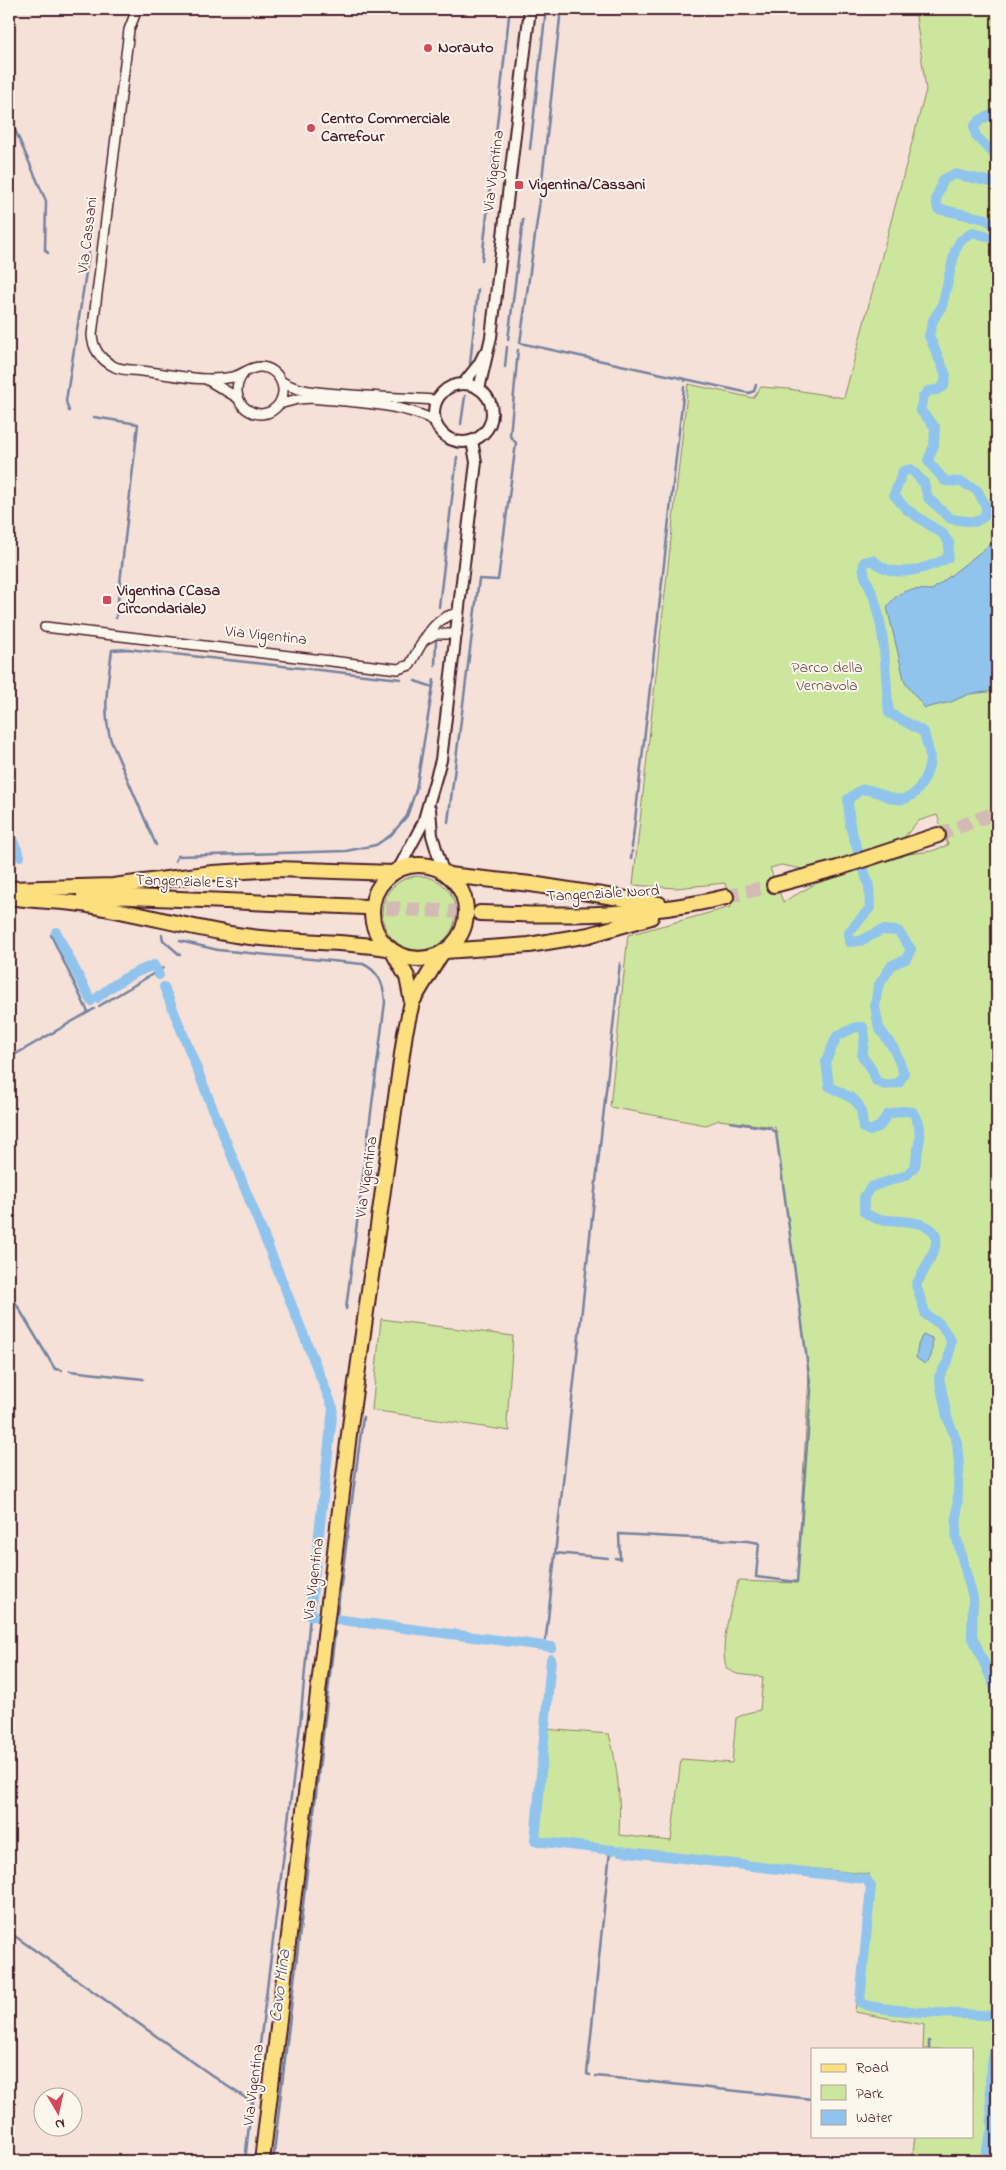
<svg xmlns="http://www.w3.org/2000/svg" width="1006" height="2170" viewBox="0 0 1006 2170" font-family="'Indie Flower',sans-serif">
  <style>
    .green { fill: #cce79d; stroke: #8b8364; fill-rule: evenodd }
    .water { fill: #90c4ed; stroke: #74829f }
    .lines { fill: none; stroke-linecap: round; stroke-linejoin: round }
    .stream { stroke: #74829f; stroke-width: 2.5 }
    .canal { stroke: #90c4ed; stroke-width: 10 }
    .trunk-tunnel { stroke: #d3bab5; stroke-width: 14; stroke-dasharray: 14 7; stroke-linecap: butt }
    .minor-casing { stroke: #4a1f2b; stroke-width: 12 }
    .tertiary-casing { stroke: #4a1f2b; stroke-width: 14 }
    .primary-casing { stroke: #4a1f2b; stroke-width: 18 }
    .trunk-casing { stroke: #4a1f2b; stroke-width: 18 }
    .minor { stroke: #fbf7ec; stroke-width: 9 }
    .tertiary { stroke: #fbf7ec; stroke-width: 10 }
    .primary { stroke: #fce080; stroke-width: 14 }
    .trunk { stroke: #fce080; stroke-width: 14 }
    .poi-dot { fill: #d1495b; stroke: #fbf7ec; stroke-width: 2 }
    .labels { text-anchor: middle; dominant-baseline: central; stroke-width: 4; stroke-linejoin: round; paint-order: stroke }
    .poi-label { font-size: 16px; font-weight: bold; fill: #4a1f2b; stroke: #fbf7ec; text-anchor: start }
    .street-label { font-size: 16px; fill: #4a1f2b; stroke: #fbf7ec }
    .park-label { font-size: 16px; fill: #6a5148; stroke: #fbf7ec }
    .water-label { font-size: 18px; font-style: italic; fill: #5f5165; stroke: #fbf7ec }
  </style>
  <rect width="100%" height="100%" fill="#f5e1d8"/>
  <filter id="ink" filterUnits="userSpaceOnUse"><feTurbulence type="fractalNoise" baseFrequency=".02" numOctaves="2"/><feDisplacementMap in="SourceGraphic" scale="10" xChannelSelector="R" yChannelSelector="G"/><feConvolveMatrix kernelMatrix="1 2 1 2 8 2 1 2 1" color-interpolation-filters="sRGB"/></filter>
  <g filter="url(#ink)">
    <g class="green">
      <path d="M915 9H997V2161H912L915 2136H972V2049H923L924 2025 855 2012 869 1874 532 1842 543 1729 609 1734C618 1766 621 1803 619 1835L671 1841 681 1759 732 1763 736 1718 747 1713 760 1710 763 1677 737 1674 727 1669C718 1648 732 1603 738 1581L797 1583 809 1376 775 1127 719 1120 706 1125 610 1107 628 935 731 907 725 883 676 888 633 885 688 384 753 398 761 387 789 389 844 398 926 90ZM937 815 948 845 932 851 909 854 815 884 783 902 770 868 781 865 808 870 902 840 918 821Z"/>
      <circle cx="419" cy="913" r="37"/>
      <path d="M381 1319 513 1336 507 1422 510 1431 372 1410Z"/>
    </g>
    <g class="water">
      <path d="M997 539V691L969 694 951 702 925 708 905 683 887 607C901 588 909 589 932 590Z"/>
      <path d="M925 1335 932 1338C932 1348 934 1357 925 1364L916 1358 918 1345 922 1336Z"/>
    </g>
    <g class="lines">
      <g class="stream">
        <path d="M561 9 539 207 520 343 685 379"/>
        <path d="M9 116 46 201 45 250 48 253"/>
        <path d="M530 149 546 9"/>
        <path d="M482 260 509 16"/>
        <path d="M508 340 523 220"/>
        <path d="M470 364 478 289"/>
        <path d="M505 367 507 347"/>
        <path d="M685 381V379L749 393 754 391 756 385"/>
        <path d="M69 411 66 401 89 253"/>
        <path d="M94 417 138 424 116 618"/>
        <path d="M461 424 465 396"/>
        <path d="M439 607 457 457"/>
        <path d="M435 665 436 641"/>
        <path d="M415 681 433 687"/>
        <path d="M448 822 479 579 498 580 516 443 510 436 518 350"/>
        <path d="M156 845 111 741C102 711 108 681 112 650L128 649 401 679"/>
        <path d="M632 847 684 387"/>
        <path d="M9 853 15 861"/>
        <path d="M631 859 632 851"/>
        <path d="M175 861 178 856 346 851 376 845 391 835 407 816 416 790 434 680"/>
        <path d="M51 935 88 1012"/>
        <path d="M162 935 163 940 180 955"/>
        <path d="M180 941 218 950 363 964C379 971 384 985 385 1002L346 1309"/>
        <path d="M99 1006 163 968"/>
        <path d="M9 1058 94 1009"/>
        <path d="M9 1292 55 1369 62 1370"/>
        <path d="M70 1371 143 1379"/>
        <path d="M555 1553 608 1558"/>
        <path d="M615 1558 620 1559 619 1534 748 1541 759 1543 756 1577 797 1582 811 1390 776 1132 769 1128 730 1122"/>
        <path d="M336 1622 363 1417"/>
        <path d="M545 1646 620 963"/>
        <path d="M9 1932 227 2086 252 2102"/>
        <path d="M929 2049V2041"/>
        <path d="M590 2075 587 2074 610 1851"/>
        <path d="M596 2076 812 2099"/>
        <path d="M252 2108 300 1725 310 1615"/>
        <path d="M992 2129 997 2133"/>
        <path d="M245 2161 250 2116"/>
        <path d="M273 2161 335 1632"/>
      </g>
      <g class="canal">
        <path d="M997 117 991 115 980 120 974 127 976 136 997 157"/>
        <path d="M997 183 954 174 943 180 936 199 938 209 986 219 994 225 997 233 992 238 973 232 960 241 955 251 942 306 933 320 929 336 946 375 944 386 937 390 928 391 923 397 920 410 935 427 934 445 928 461 945 481 961 482 977 490 987 508 984 517 975 522 951 519 928 498 924 483 911 469 903 471 894 495 906 509 943 534 949 543 948 558C925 569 893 581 873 560L864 562C861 574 870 586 874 598 886 633 885 677 889 713L924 732C925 740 930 750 930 759 929 772 919 797 903 799 889 802 876 787 861 790 857 792 852 797 848 799L850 826 869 886 870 908 849 932V942L860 941 882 930 898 931 911 949 906 959 892 965 878 986 875 1007 879 1028 894 1049 904 1073 899 1083 885 1085 876 1081 871 1068 862 1056 865 1036 863 1027H856L837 1036 826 1061 829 1086C853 1101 862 1095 863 1128L870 1131 880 1126 887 1115 901 1111 913 1112 919 1125 920 1138 915 1166 907 1175 871 1187 864 1197V1212C868 1214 873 1218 877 1219 892 1222 940 1217 936 1243 935 1252 921 1276 916 1285L926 1315 940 1324 951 1340 948 1361 939 1377 947 1417 957 1442 959 1466 956 1536 973 1598 972 1636 997 1692"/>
        <path d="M9 833 20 856"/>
        <path d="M56 932 91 1001"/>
        <path d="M164 987 333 1408 310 1615 319 1617"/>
        <path d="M97 998C113 984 134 972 154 965L159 975"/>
        <path d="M334 1619 552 1647"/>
        <path d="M551 1659 535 1841 613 1850"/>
        <path d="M620 1851 866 1879 871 1886 860 2002C874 2013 973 2014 997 2016"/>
        <path d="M984 2161 992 2129 990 2078 997 2032"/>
      </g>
      <g class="trunk-tunnel">
        <path d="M938 835 997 812"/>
        <path d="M726 897 774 885"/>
        <path d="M365 907 480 913"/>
      </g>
      <g class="minor-casing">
        <g id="minor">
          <path d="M137 9 129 30 92 335C93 350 101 360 115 367 122 370 133 370 141 371 171 374 204 383 233 377 243 375 250 366 261 367 279 368 289 389 279 404 261 429 222 402 243 374"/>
          <path d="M206 379 238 398"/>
          <path d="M282 382C299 392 319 392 339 394 371 397 404 398 437 400"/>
          <path d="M279 404 298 399 312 398C350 402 402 403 435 421"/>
          <path d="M45 627 398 669 410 665C420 646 435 613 459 614"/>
          <path d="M426 639 435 634H457"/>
        </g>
      </g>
      <g class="tertiary-casing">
        <g id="tertiary">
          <circle cx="463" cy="413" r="29"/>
          <path d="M463 384 479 364 484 354"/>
          <path d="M479 389 491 337 530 9"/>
          <path d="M430 809 432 835 443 872"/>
          <path d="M398 870 423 823 441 760 476 462 472 441"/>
        </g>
      </g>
      <g class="primary-casing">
        <g id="primary">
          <circle cx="419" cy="912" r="47"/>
          <path d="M393 952 407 977 412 1002"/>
          <path d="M262 2161 350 1426 405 1033 412 1002 441 954"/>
        </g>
      </g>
      <g class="trunk-casing">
        <g id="trunk">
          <path d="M448 875 531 884 659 904"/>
          <path d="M774 885 838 868 938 835"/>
          <path d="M9 889 113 886 213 873 277 869 393 873"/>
          <path d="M84 895 365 907"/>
          <path d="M9 897C35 902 62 900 88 905 138 913 187 927 236 935 286 943 337 940 387 948"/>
          <path d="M480 913C564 916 644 917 726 897"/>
          <path d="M445 951 529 945 589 935 651 917"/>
        </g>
      </g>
      <use href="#minor" class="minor"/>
      <use href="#tertiary" class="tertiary"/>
      <use href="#primary" class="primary"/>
      <use href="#trunk" class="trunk"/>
    </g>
  </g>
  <g class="poi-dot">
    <circle cx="428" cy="48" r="5"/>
    <circle cx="311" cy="128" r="5"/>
    <rect x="514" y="180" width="10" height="10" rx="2.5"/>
    <rect x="102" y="595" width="10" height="10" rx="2.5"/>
  </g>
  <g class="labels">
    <g class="poi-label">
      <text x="438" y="48">Norauto</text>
      <text x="321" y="119">Centro Commerciale<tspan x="321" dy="18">Carrefour</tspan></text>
      <text x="529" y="185">Vigentina/Cassani</text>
      <text x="117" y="591">Vigentina (Casa<tspan x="117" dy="18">Circondariale)</tspan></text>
    </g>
    <g class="street-label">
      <text transform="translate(494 171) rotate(-83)">Via Vigentina</text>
      <text transform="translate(88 235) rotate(-83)">Via Cassani</text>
      <text transform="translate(266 636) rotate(6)">Via Vigentina</text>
      <text transform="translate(187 882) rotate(2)">Tangenziale Est</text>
      <text transform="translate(603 894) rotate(-3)">Tangenziale Nord</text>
      <text transform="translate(367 1177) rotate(-82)">Via Vigentina</text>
      <text transform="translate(314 1579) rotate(-83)">Via Vigentina</text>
      <text transform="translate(254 2085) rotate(-83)">Via Vigentina</text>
    </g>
    <g class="park-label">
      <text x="827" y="668">Parco della<tspan x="827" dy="18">Vernavola</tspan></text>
    </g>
    <g class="water-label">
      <text transform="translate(281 1986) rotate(-83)">Cavo Mina</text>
    </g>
  </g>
  <rect width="1006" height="2170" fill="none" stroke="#fbf7ec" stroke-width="30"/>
  <rect x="15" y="15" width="976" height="2140" fill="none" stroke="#4a1f2b" stroke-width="2" filter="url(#ink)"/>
  <rect x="811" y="2048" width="162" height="90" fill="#fbf7ec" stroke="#b4a19f"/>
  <rect x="821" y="2064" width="25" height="8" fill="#fce080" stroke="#b4a19f"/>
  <text x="856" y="2072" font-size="15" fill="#4a1f2b">Road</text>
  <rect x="821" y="2085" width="25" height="15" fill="#cce79d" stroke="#b4a19f"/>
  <text x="856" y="2098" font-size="15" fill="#4a1f2b">Park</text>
  <rect x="821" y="2110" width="25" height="15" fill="#90c4ed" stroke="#b4a19f"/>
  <text x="856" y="2122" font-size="15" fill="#4a1f2b">Water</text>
  <g transform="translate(58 2112) rotate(171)"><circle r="24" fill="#fbf7ec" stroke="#b4a19f"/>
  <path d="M0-4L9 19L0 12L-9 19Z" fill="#d1495b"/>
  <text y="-8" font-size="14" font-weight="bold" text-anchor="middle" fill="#4a1f2b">N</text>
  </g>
</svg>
